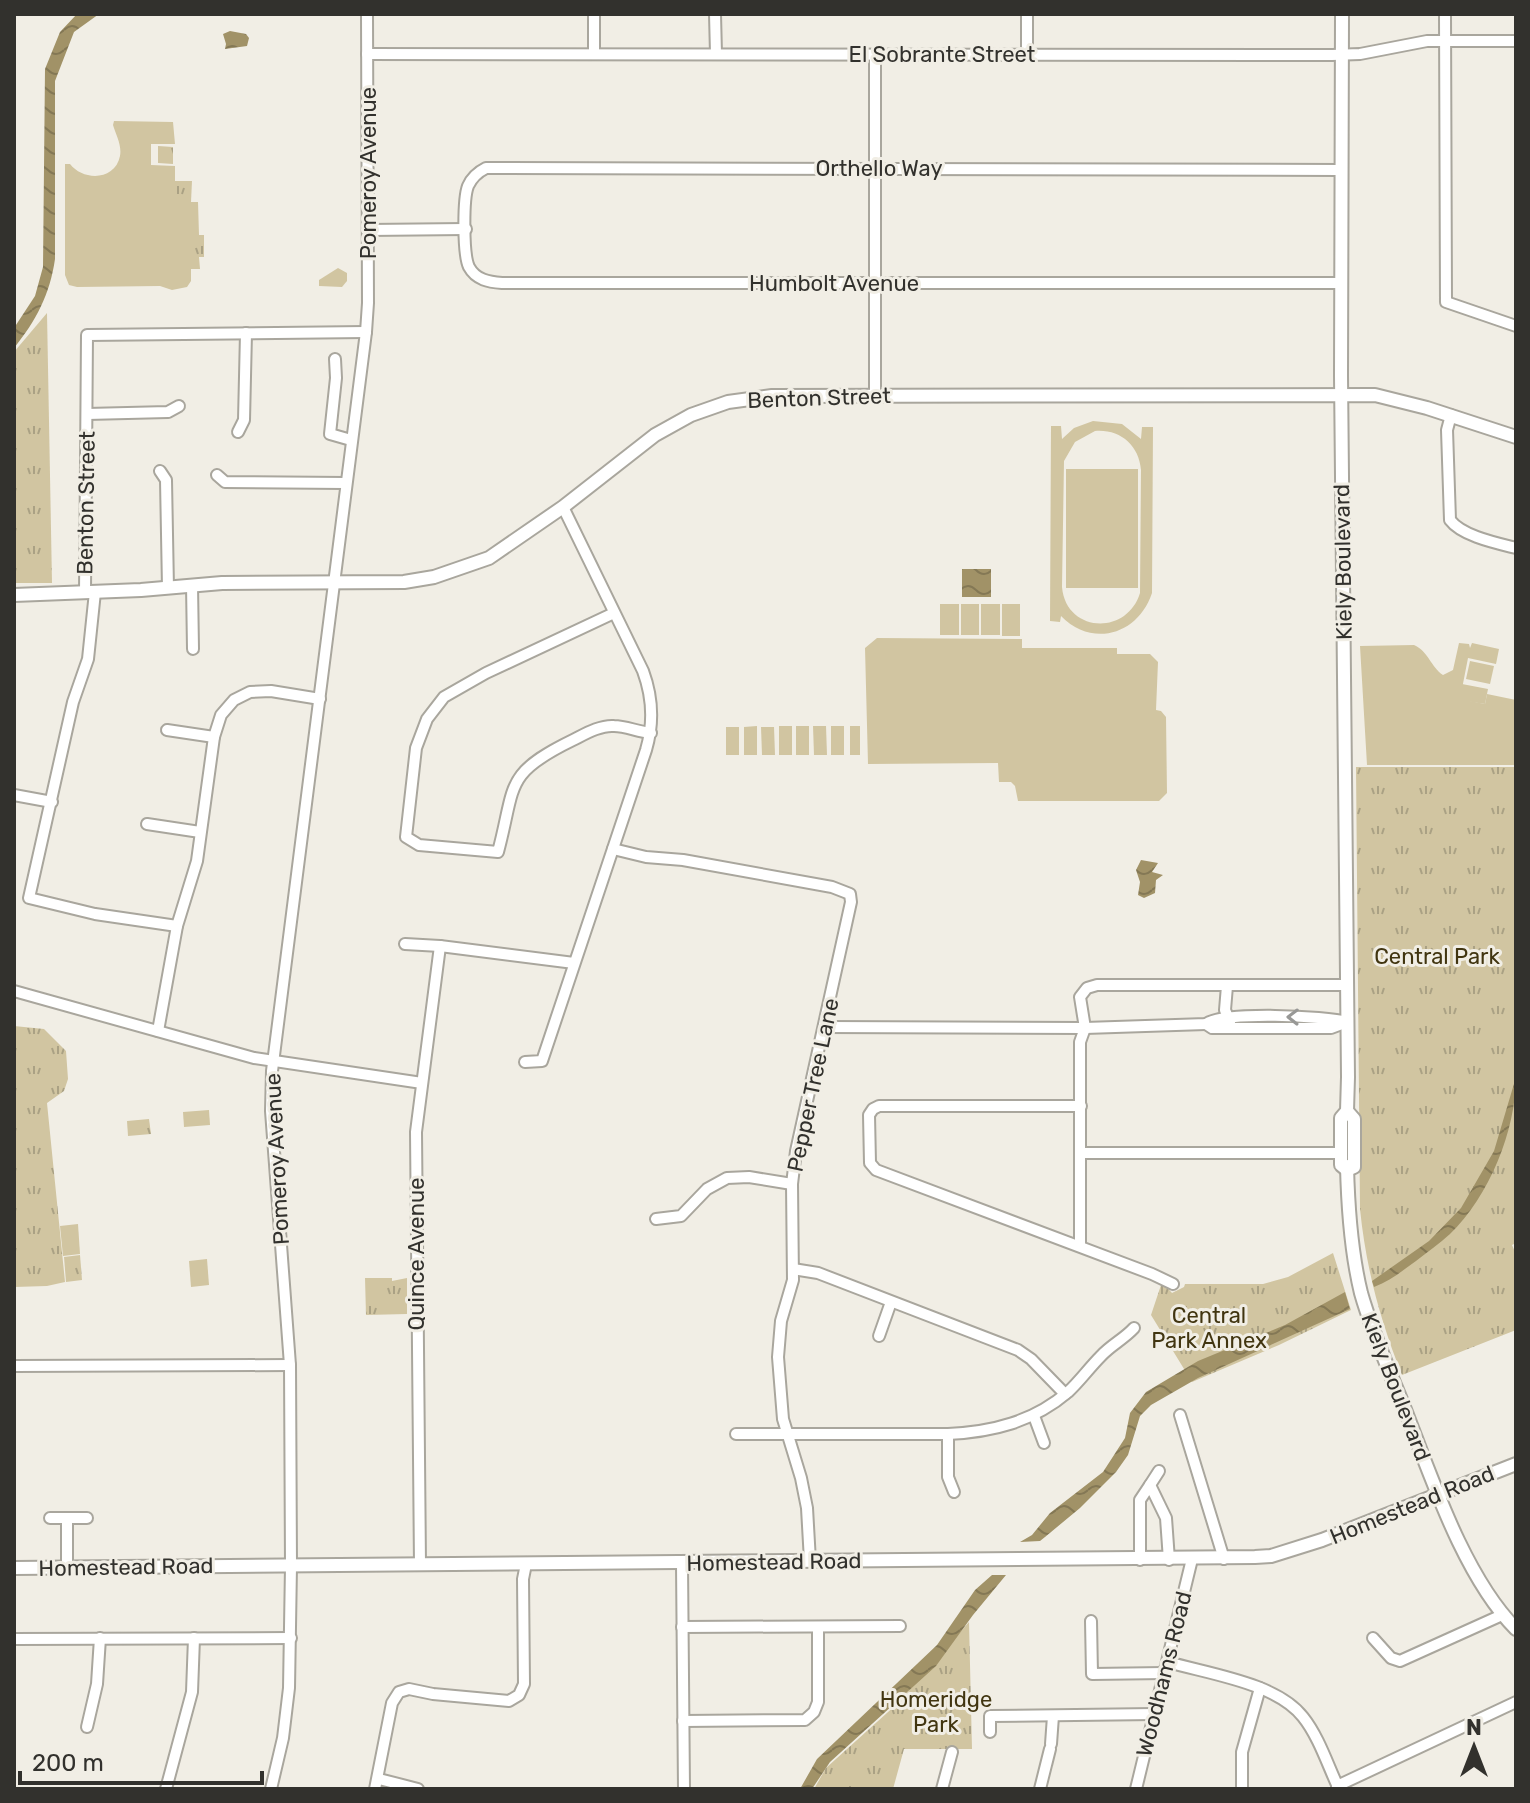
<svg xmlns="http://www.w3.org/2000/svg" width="1530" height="1803" viewBox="0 0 1530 1803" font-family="Rubik,sans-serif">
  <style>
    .green { fill: #d1c5a1; fill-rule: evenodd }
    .park { fill: url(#park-tufts) }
    .water { fill: url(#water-waves) }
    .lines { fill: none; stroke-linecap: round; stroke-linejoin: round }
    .minor-casing { stroke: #a9a69d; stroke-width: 14 }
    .major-casing { stroke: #a9a69d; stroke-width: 16 }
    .minor { stroke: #fff; stroke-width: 10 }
    .major { stroke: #fff; stroke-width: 12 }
    .oneway { stroke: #989896 }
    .labels { text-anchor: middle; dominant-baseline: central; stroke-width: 6; stroke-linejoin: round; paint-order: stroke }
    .street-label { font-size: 22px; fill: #32312d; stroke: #f1eee5 }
    .park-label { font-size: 22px; fill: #413510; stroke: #f1eee5 }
  </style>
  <defs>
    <pattern id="park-tufts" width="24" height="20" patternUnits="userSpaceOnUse" patternTransform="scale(2)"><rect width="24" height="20" fill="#d1c5a1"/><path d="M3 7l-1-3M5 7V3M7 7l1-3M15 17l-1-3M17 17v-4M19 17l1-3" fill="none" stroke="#aaa184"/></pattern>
    <pattern id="water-waves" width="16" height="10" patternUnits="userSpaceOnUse" patternTransform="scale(2)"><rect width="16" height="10" fill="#a19267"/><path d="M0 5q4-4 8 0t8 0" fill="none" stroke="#847855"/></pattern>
  </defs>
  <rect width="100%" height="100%" fill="#f1eee5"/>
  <g class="green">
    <path d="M114 121 173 122 175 144H151V165L175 166V202H198L199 235H184L185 257H199L200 269H191V281L187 287 172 290 160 286 77 287 69 285 65 275V164H70C83 181 115 181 120 156 122 145 116 135 113 125Z"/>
    <path d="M1093 421 1122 424 1141 439 1142 427H1153L1152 593C1138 635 1092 648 1061 616L1060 622 1050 621 1051 426H1061L1062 439 1074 428ZM1095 431C1120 429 1139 445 1141 470L1140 593C1127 636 1066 633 1062 587L1064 461 1075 442Z"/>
    <rect x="1066" y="469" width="72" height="119"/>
    <rect x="940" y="604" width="19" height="31"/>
    <rect x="961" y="604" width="18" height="31"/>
    <rect x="981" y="604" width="19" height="31"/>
    <rect x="1002" y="604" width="18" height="32"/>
    <path d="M877 638 1022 639V648H1117V654H1150L1158 662 1156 710 1161 711 1166 717 1167 793 1159 801H1018L1015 786 1011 782H999L998 763 868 764 865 648Z"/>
    <path d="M1459 643 1469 644 1470 648 1472 643 1499 649 1496 664 1468 658 1460 699 1485 704 1487 694 1516 700V765H1367L1360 646 1414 645C1428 651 1431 667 1443 675L1453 670Z"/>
    <path d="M1470 661 1494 666 1490 684 1466 679Z"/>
    <path d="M757 726V755H744V727Z"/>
    <rect x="779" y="726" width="13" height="29"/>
    <rect x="796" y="726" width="13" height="29"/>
    <path d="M813 726H826L827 755H814Z"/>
    <rect x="831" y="726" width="13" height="29"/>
    <rect x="850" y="726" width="10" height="29"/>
    <rect x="726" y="727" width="13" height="28"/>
    <path d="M761 727H774L775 755H762Z"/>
    <path d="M209 1110 210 1125 184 1127 183 1112Z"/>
    <path d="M78 1224 80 1254 63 1256 60 1226Z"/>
    <path d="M207 1259 209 1285 191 1287 189 1261Z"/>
  </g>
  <g class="park">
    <path d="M158 146 173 147V164L158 163Z"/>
    <path d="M175 181H192L191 202H175Z"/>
    <rect x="184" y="235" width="20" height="22"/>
    <path d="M338 268 347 273V281L342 287 319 286V280Z"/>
    <path d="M47 313 52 583H14V352Z"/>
    <path d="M1462 684 1488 689 1485 704 1459 700Z"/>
    <path d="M1356 767H1516V1243L1512 1245 1516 1254V1330L1402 1375C1380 1320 1366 1268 1360 1209Z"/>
    <path d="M14 1026 44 1029 66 1051 68 1079 64 1091 47 1103 65 1282 47 1286 14 1287Z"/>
    <path d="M149 1119 151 1134 128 1136 127 1121Z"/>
    <path d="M1333 1253 1351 1310 1279 1345 1192 1382 1151 1315 1162 1282 1172 1293 1184 1287 1185 1284H1263L1288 1277Z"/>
    <path d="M80 1255 82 1280 66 1282 64 1257Z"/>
    <path d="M365 1278H392V1281L407 1278V1314L366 1315Z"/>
    <path d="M969 1622 972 1749H904L893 1789H814L826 1768 898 1703Z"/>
  </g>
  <g class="water">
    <path d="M77 14H99L74 32 55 81V259C50 294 36 321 14 348V328L35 296 43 267 45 69 60 32Z"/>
    <path d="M230 31 246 34 249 38 247 46 225 49 226 44 223 34Z"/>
    <rect x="962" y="569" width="29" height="28"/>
    <path d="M1141 860 1158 863 1152 872 1163 875 1156 880 1155 893 1144 898 1138 895 1140 882 1136 870Z"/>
    <path d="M1516 1077C1516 1130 1489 1197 1450 1234 1439 1244 1427 1252 1416 1261 1402 1271 1390 1281 1374 1287L1372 1281 1429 1241 1461 1208 1494 1151Z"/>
    <path d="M1345 1292 1350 1309 1198 1378 1151 1405 1140 1416 1128 1455 1116 1472 1080 1508 1045 1537 1040 1541 1020 1542 1032 1535 1050 1513 1103 1472 1125 1438 1130 1413 1146 1392 1198 1361 1285 1325Z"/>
    <path d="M992 1575H1006L973 1615 936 1666 830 1762 812 1789H800L817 1759 937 1645 975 1590Z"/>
  </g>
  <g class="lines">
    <g class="minor-casing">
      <g id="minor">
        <path d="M715 14 716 54"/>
        <path d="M1027 14V54"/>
        <path d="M1445 14 1446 302 1516 326"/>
        <path d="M367 54 1332 55 1360 54 1427 41H1516"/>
        <path d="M594 54V14"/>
        <path d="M1341 170 486 168C478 172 472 177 468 186 463 199 463 255 469 267 476 280 489 282 502 283H1341"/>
        <path d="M368 230 466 229"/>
        <path d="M335 359 336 378 330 434 351 440"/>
        <path d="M875 395V54"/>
        <path d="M87 414 168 412 179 406"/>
        <path d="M1451 415 1447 430 1450 520C1462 536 1496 543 1516 548"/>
        <path d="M238 432 244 420 246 333"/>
        <path d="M160 471 166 480 168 588"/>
        <path d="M217 475 225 482 345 483"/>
        <path d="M192 585 193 649"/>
        <path d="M95 592 88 659 73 702 29 898 95 914 177 926"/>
        <path d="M85 593 87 335 366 332"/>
        <path d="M614 613 486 673 444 697 427 719 416 748 406 837 419 845 498 852C516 785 503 774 573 740 585 734 600 725 614 726 626 726 638 732 651 733"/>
        <path d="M167 730 214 737"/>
        <path d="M14 795 52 802"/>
        <path d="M147 824 200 832"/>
        <path d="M613 849 646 857 683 860 832 887 850 894 851 902 796 1151 792 1184 793 1280 781 1321 778 1357 783 1419 801 1478 807 1508 810 1561"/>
        <path d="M405 944 440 946 574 963"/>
        <path d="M1227 986 1225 1010 1230 1022"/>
        <path d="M14 991 254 1058 422 1083"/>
        <path d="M1206 1024 1212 1028H1331L1347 1022"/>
        <path d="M825 1027 1085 1028 1206 1024C1223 1011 1326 1016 1347 1022"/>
        <path d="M1085 1028 1080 997 1087 988 1097 985H1347"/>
        <path d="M158 1031 177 926 197 861 214 737 221 715 234 700 250 692 271 691 320 699"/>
        <path d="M525 1062 542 1061 646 750C654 723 653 698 643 671L563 507"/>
        <path d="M1081 1106H879L873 1109 869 1115 870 1163 876 1170 1152 1274 1173 1284"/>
        <path d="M1081 1153H1341"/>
        <path d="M656 1219 681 1216 707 1189 727 1178 749 1177 792 1184"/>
        <path d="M1080 1246V1042L1085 1028"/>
        <path d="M793 1269 818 1273 1018 1350 1031 1359 1065 1394"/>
        <path d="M879 1336 891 1302"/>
        <path d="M14 1366 290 1365"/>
        <path d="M1180 1415 1224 1559"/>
        <path d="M1034 1416 1044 1443"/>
        <path d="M736 1434H948C992 1432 1033 1422 1068 1392 1080 1381 1089 1368 1101 1356 1111 1345 1124 1339 1134 1328"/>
        <path d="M948 1434V1477L954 1492"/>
        <path d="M1150 1485 1159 1471"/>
        <path d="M50 1518H67V1568"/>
        <path d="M67 1518H87"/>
        <path d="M1140 1560V1500L1150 1485 1166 1518 1169 1560"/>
        <path d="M682 1564 684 1789"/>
        <path d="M420 1565 416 1132 440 946"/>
        <path d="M1091 1621 1092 1674 1165 1673"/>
        <path d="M682 1627 900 1626"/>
        <path d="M1373 1638 1391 1658 1400 1661 1502 1615"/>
        <path d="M14 1639 291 1638"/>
        <path d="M1168 1662C1209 1674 1277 1683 1303 1717 1319 1737 1328 1766 1339 1789"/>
        <path d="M683 1721 805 1720 814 1712 818 1702V1627"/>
        <path d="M87 1727 97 1684 100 1638"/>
        <path d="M990 1732V1716L1155 1714"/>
        <path d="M1051 1744 1053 1716"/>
        <path d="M379 1779 418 1789"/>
        <path d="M1337 1786 1516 1702"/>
        <path d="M166 1789 192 1692 194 1638"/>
        <path d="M271 1789 283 1738 289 1688 291 1566 290 1365 271 1111 272 1071 366 332 368 303 367 14"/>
        <path d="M375 1789 392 1703 399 1692 409 1689 433 1694 509 1701 519 1695 524 1684 523 1579 526 1564"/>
        <path d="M942 1789 952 1752"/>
        <path d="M1040 1789 1050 1749"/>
        <path d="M1136 1789 1192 1559"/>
        <path d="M1242 1789V1752L1260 1688"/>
      </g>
    </g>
    <g class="major-casing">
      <g id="major">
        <path d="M1342 14 1341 376 1348 1077 1347 1111 1341 1118V1165L1347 1170"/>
        <path d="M14 595 141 590 222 583 404 582 434 577 489 558 563 507 655 435 691 415 728 402 772 396 1375 395 1427 408 1516 437"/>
        <path d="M1347 1111 1354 1119V1167L1347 1170"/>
        <path d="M1347 1166C1348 1208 1351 1252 1361 1293 1372 1332 1389 1370 1404 1407 1431 1476 1464 1577 1516 1629"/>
        <path d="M14 1568 1255 1557 1271 1556 1322 1540 1516 1464"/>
      </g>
    </g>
    <use href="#minor" class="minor"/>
    <use href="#major" class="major"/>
  </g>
  <defs><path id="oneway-chevron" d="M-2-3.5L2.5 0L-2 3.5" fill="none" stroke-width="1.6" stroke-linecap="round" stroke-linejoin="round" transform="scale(2)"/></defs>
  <use class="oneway" href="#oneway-chevron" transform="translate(1293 1017) rotate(-179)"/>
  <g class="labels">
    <g class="street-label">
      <text x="942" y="54">El Sobrante Street</text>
      <text x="879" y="168">Orthello Way</text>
      <text transform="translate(368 173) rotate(-90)">Pomeroy Avenue</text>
      <text x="834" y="283">Humbolt Avenue</text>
      <text transform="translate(819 398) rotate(-2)">Benton Street</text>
      <text transform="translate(86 503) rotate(-89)">Benton Street</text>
      <text transform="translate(1343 562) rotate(-91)">Kiely Boulevard</text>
      <text transform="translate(813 1085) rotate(-78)">Pepper Tree Lane</text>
      <text transform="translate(277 1159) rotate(-93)">Pomeroy Avenue</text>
      <text transform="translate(416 1254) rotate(-90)">Quince Avenue</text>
      <text transform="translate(1396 1387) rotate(69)">Kiely Boulevard</text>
      <text transform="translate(1412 1505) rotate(-22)">Homestead Road</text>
      <text transform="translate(774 1562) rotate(-1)">Homestead Road</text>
      <text transform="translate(126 1567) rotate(-1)">Homestead Road</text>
      <text transform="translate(1164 1674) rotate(-76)">Woodhams Road</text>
    </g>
    <g class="park-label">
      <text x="1437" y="956">Central Park</text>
      <text x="1209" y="1315">Central<tspan x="1209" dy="25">Park Annex</tspan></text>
      <text x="936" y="1699">Homeridge<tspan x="936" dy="25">Park</tspan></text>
    </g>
  </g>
  <rect width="1530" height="1803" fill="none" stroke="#32312d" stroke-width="32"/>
  <g transform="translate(1474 1747)" stroke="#f1eee5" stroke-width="6" paint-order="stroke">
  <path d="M0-6L14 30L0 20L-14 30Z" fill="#32312d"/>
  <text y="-12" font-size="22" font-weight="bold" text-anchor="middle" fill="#32312d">N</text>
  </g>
  <path d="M20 1771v12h242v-12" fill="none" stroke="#32312d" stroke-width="4"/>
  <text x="32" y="1771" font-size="24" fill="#32312d" stroke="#f1eee5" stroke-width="6" paint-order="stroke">200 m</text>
</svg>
